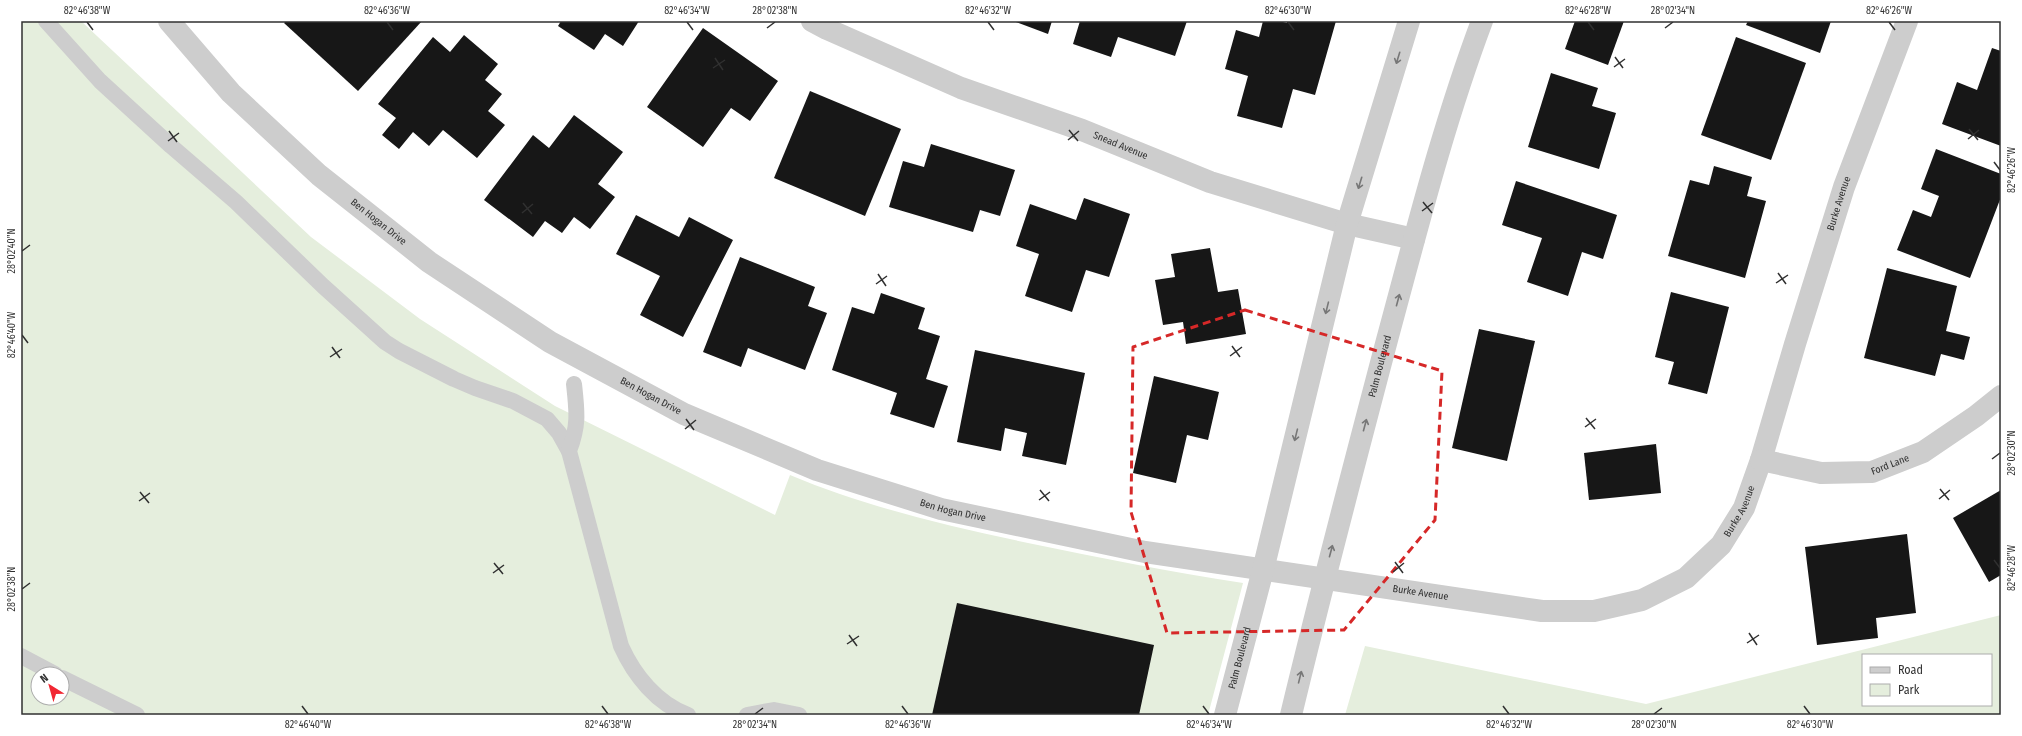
<svg xmlns="http://www.w3.org/2000/svg" width="2022" height="736" viewBox="0 0 2022 736" font-family="'Fira Sans Condensed',sans-serif">
  <style>
    .green { fill: #e5eedd; fill-rule: evenodd }
    .building { fill: #171717 }
    .lines { fill: none; stroke-linecap: round; stroke-linejoin: round }
    .service { stroke: #cdcdcd; stroke-width: 16 }
    .minor { stroke: #cdcdcd; stroke-width: 22 }
    .tertiary { stroke: #cdcdcd; stroke-width: 22 }
    .oneway { stroke: #777 }
    .marked { fill: none; stroke: #d62828; stroke-width: 3; stroke-dasharray: 8 5; stroke-linejoin: round }
    .ticks { fill: none; stroke: #303030; stroke-width: 1.5 }
    .labels { text-anchor: middle; dominant-baseline: central; stroke-width: 4; stroke-linejoin: round; paint-order: stroke }
    .street-label { font-size: 10px; fill: #303030; stroke: #fff }
    .neatline { fill: none; stroke: #303030; stroke-width: 1.5 }
    .ticks-label { font-size: 10px; text-anchor: middle; fill: #303030 }
  </style>
  <rect width="100%" height="100%" fill="#fff"/>
  <g class="green">
    <path d="M21 21H81L311 237 420 319 555 406 775 515 790 475C866 507 948 526 1028 543 1100 558 1171 572 1243 583L1208 715H21ZM38 674H62V698H38Z"/>
    <path d="M2001 615V715H1345L1365 646 1646 704ZM1863 655H1991V705H1863Z"/>
  </g>
  <g class="building">
    <path d="M286 21H422L358 91 284 23Z"/>
    <path d="M561 21H639L623 46 605 34 594 50 558 26Z"/>
    <path d="M1013 21H1052L1048 34Z"/>
    <path d="M1080 21H1187L1175 56 1118 37 1111 57 1073 44Z"/>
    <path d="M1263 21H1279L1287 23V21H1336L1315 95 1293 89 1282 128 1237 116 1248 76 1225 69 1236 30 1259 37Z"/>
    <path d="M1575 21H1624L1608 65 1565 49Z"/>
    <path d="M1748 21H1831L1820 53 1746 25Z"/>
    <path d="M703 28 778 81 750 121 731 108 703 147 647 107Z"/>
    <path d="M464 35 498 64 485 80 502 94 488 111 505 125 477 158 443 130 429 146 413 132 399 149 382 135 396 118 378 104 433 37 450 52Z"/>
    <path d="M1736 37 1806 63 1771 160 1701 135Z"/>
    <path d="M1992 48 2001 51V146L1942 124 1957 82 1977 90Z"/>
    <path d="M1551 73 1598 88 1592 106 1616 113 1599 169 1528 147Z"/>
    <path d="M810 91 901 129 865 216 774 178Z"/>
    <path d="M574 115 623 152 598 184 615 197 590 229 574 217 562 233 545 221 533 237 484 200 533 135 549 148Z"/>
    <path d="M931 144 1015 170 1000 216 980 210 973 232 889 207 903 161 924 167Z"/>
    <path d="M1936 149 2001 174V197L1970 278 1897 250 1913 210 1931 217 1939 196 1921 189Z"/>
    <path d="M1714 166 1752 177 1747 196 1766 201 1745 278 1668 256 1690 180 1709 185Z"/>
    <path d="M1516 181 1617 215 1603 259 1582 252 1568 296 1527 282 1542 238 1502 225Z"/>
    <path d="M1084 198 1130 214 1109 277 1086 270 1072 312 1025 296 1039 254 1016 246 1030 204 1076 220Z"/>
    <path d="M636 215 679 237 689 217 733 240 683 337 640 315 660 276 616 254Z"/>
    <path d="M1210 248 1218 292 1238 289 1246 334 1186 344 1183 322 1163 325 1155 280 1175 277 1171 254Z"/>
    <path d="M740 257 815 287 808 306 827 313 805 370 748 348 741 367 703 352Z"/>
    <path d="M1887 268 1957 286 1946 331 1970 337 1964 360 1941 354 1935 376 1864 358Z"/>
    <path d="M1671 292 1729 307 1707 394 1668 384 1674 362 1655 357Z"/>
    <path d="M881 293 925 308 918 329 940 336 926 379 948 386 934 428 890 414 897 393 832 370 852 307 874 314Z"/>
    <path d="M1479 329 1535 341 1507 461 1452 448Z"/>
    <path d="M975 350 1085 373 1066 465 1022 456 1027 433 1005 428 1001 451 957 442Z"/>
    <path d="M1154 376 1219 392 1208 440 1187 435 1176 483 1133 473Z"/>
    <path d="M1656 444 1661 493 1589 500 1584 453Z"/>
    <path d="M2001 490V575L1989 582 1953 518Z"/>
    <path d="M1907 534 1916 613 1876 618 1878 638 1817 645 1805 547Z"/>
    <path d="M957 603 1154 645 1139 715H932Z"/>
  </g>
  <g class="lines">
    <g class="service">
      <path d="M46 21 100 81 171 146 236 202 323 286 385 342 399 351 454 379 475 388 513 401 547 419 559 433 569 451"/>
      <path d="M574 384C577 412 579 425 569 451L621 646C634 675 657 704 688 715"/>
      <path d="M21 656 55 674"/>
      <path d="M62 678 137 715"/>
      <path d="M747 715 774 710 799 715"/>
    </g>
    <g class="minor">
      <path id="s1" d="M169 21 231 93 319 175 429 262 550 342 684 414 817 470 941 509 1145 552 1542 611H1594L1642 600 1686 578 1721 545 1744 508 1761 460 1795 344 1844 187 1907 21"/>
      <path id="s2" d="M812 21 827 29 961 88 1082 130 1210 182 1347 224 1414 239"/>
      <path id="s3" d="M1761 460 1821 473 1872 472 1923 452 1976 416 2001 396"/>
    </g>
    <g class="tertiary">
      <path id="s4" d="M1225 715 1263 570 1347 224 1409 21"/>
      <path id="s5" d="M1291 715C1321 590 1354 465 1387 340 1416 233 1443 125 1482 21"/>
    </g>
  </g>
  <defs><path id="oneway-shaft" d="M-6 0H5M1.5-3L5.5 0L1.5 3" fill="none" stroke-width="1.6" stroke-linecap="round" stroke-linejoin="round"/></defs>
  <g class="oneway">
    <use href="#oneway-shaft" transform="translate(1398 58) rotate(107)"/>
    <use href="#oneway-shaft" transform="translate(1360 183) rotate(107)"/>
    <use href="#oneway-shaft" transform="translate(1398 300) rotate(-75)"/>
    <use href="#oneway-shaft" transform="translate(1327 308) rotate(104)"/>
    <use href="#oneway-shaft" transform="translate(1365 425) rotate(-75)"/>
    <use href="#oneway-shaft" transform="translate(1296 435) rotate(104)"/>
    <use href="#oneway-shaft" transform="translate(1331 551) rotate(-75)"/>
    <use href="#oneway-shaft" transform="translate(1300 677) rotate(-76)"/>
  </g>
  <path class="marked" d="M1245 310 1442 371 1435 520 1344 630 1167 633 1131 512 1133 347Z"/>
  <path class="ticks" d="M87 22 93 30M387 22 393 30M687 22 693 30M988 22 994 30M1288 22 1294 30M1588 22 1594 30M1889 22 1895 30M767 28 775 22M1665 28 1673 22M1615 57 1623 68M715 58 723 70M1614 67 1625 59M713 68 725 60M1969 129 1978 140M1069 130 1078 141M169 131 177 142M1968 139 1979 130M1068 140 1079 131M168 141 179 133M1994 162 2000 170M1423 202 1432 213M523 203 532 214M1422 211 1433 203M522 213 533 204M22 251 30 245M1778 273 1786 284M878 274 886 286M1776 283 1788 275M876 284 887 276M22 335 28 343M1232 346 1240 357M332 347 340 358M1230 356 1242 347M330 357 342 349M1586 418 1595 429M686 419 694 430M1585 427 1596 419M685 429 696 420M1992 459 2000 453M1940 489 1949 500M1040 490 1049 501M140 492 149 503M1939 499 1950 490M1039 500 1050 492M139 501 150 493M1994 560 2000 568M1395 562 1403 573M494 563 503 574M1393 572 1404 563M493 573 504 565M22 589 30 583M1749 633 1757 645M849 635 857 646M1747 643 1759 635M847 644 859 636M302 706 308 714M602 706 608 714M902 706 908 714M1203 706 1209 714M1503 706 1509 714M1804 706 1810 714M755 714 763 708M1654 714 1662 708"/>
  <g class="labels">
    <g class="street-label">
      <text stroke="none"><textPath href="#s2" startOffset="333">Snead Avenue</textPath></text>
      <text stroke="none"><textPath href="#s1" startOffset="2098">Burke Avenue</textPath></text>
      <text stroke="none"><textPath href="#s1" startOffset="291">Ben Hogan Drive</textPath></text>
      <text stroke="none"><textPath href="#s5" startOffset="360">Palm Boulevard</textPath></text>
      <text stroke="none"><textPath href="#s1" startOffset="615">Ben Hogan Drive</textPath></text>
      <text stroke="none"><textPath href="#s3" startOffset="132">Ford Lane</textPath></text>
      <text stroke="none"><textPath href="#s1" startOffset="939">Ben Hogan Drive</textPath></text>
      <text stroke="none"><textPath href="#s1" startOffset="1774">Burke Avenue</textPath></text>
      <text stroke="none"><textPath href="#s1" startOffset="1414">Burke Avenue</textPath></text>
      <text stroke="none"><textPath href="#s4" startOffset="59">Palm Boulevard</textPath></text>
    </g>
  </g>
  <rect width="2022" height="736" fill="none" stroke="#ffffff" stroke-width="44"/>
  <rect x="1862" y="654" width="130" height="52" fill="#ffffff" stroke="#acacac"/>
  <rect x="1870" y="667" width="20" height="6" fill="#cdcdcd" stroke="#acacac"/>
  <text x="1898" y="674" font-size="12" fill="#303030">Road</text>
  <rect x="1870" y="684" width="20" height="12" fill="#e5eedd" stroke="#acacac"/>
  <text x="1898" y="694" font-size="12" fill="#303030">Park</text>
  <g transform="translate(50 686) rotate(323)"><circle r="19" fill="#ffffff" stroke="#acacac"/>
  <path d="M0-3L7 15L0 10L-7 15Z" fill="#f12732"/>
  <text y="-6" font-size="11" font-weight="bold" text-anchor="middle" fill="#303030">N</text>
  </g>
  <rect x="22" y="22" width="1978" height="692" class="neatline"/>
  <g class="ticks-label">
    <text x="87" y="14">82°46'38"W</text>
    <text x="387" y="14">82°46'36"W</text>
    <text x="687" y="14">82°46'34"W</text>
    <text x="775" y="14">28°02'38"N</text>
    <text x="988" y="14">82°46'32"W</text>
    <text x="1288" y="14">82°46'30"W</text>
    <text x="1588" y="14">82°46'28"W</text>
    <text x="1673" y="14">28°02'34"N</text>
    <text x="1889" y="14">82°46'26"W</text>
    <text transform="translate(2011 170) rotate(-90)" y="4">82°46'26"W</text>
    <text transform="translate(11 251) rotate(-90)" y="4">28°02'40"N</text>
    <text transform="translate(11 335) rotate(-90)" y="4">82°46'40"W</text>
    <text transform="translate(2011 453) rotate(-90)" y="4">28°02'30"N</text>
    <text transform="translate(2011 568) rotate(-90)" y="4">82°46'28"W</text>
    <text transform="translate(11 589) rotate(-90)" y="4">28°02'38"N</text>
    <text x="308" y="728">82°46'40"W</text>
    <text x="608" y="728">82°46'38"W</text>
    <text x="755" y="728">28°02'34"N</text>
    <text x="908" y="728">82°46'36"W</text>
    <text x="1209" y="728">82°46'34"W</text>
    <text x="1509" y="728">82°46'32"W</text>
    <text x="1654" y="728">28°02'30"N</text>
    <text x="1810" y="728">82°46'30"W</text>
  </g>
</svg>
